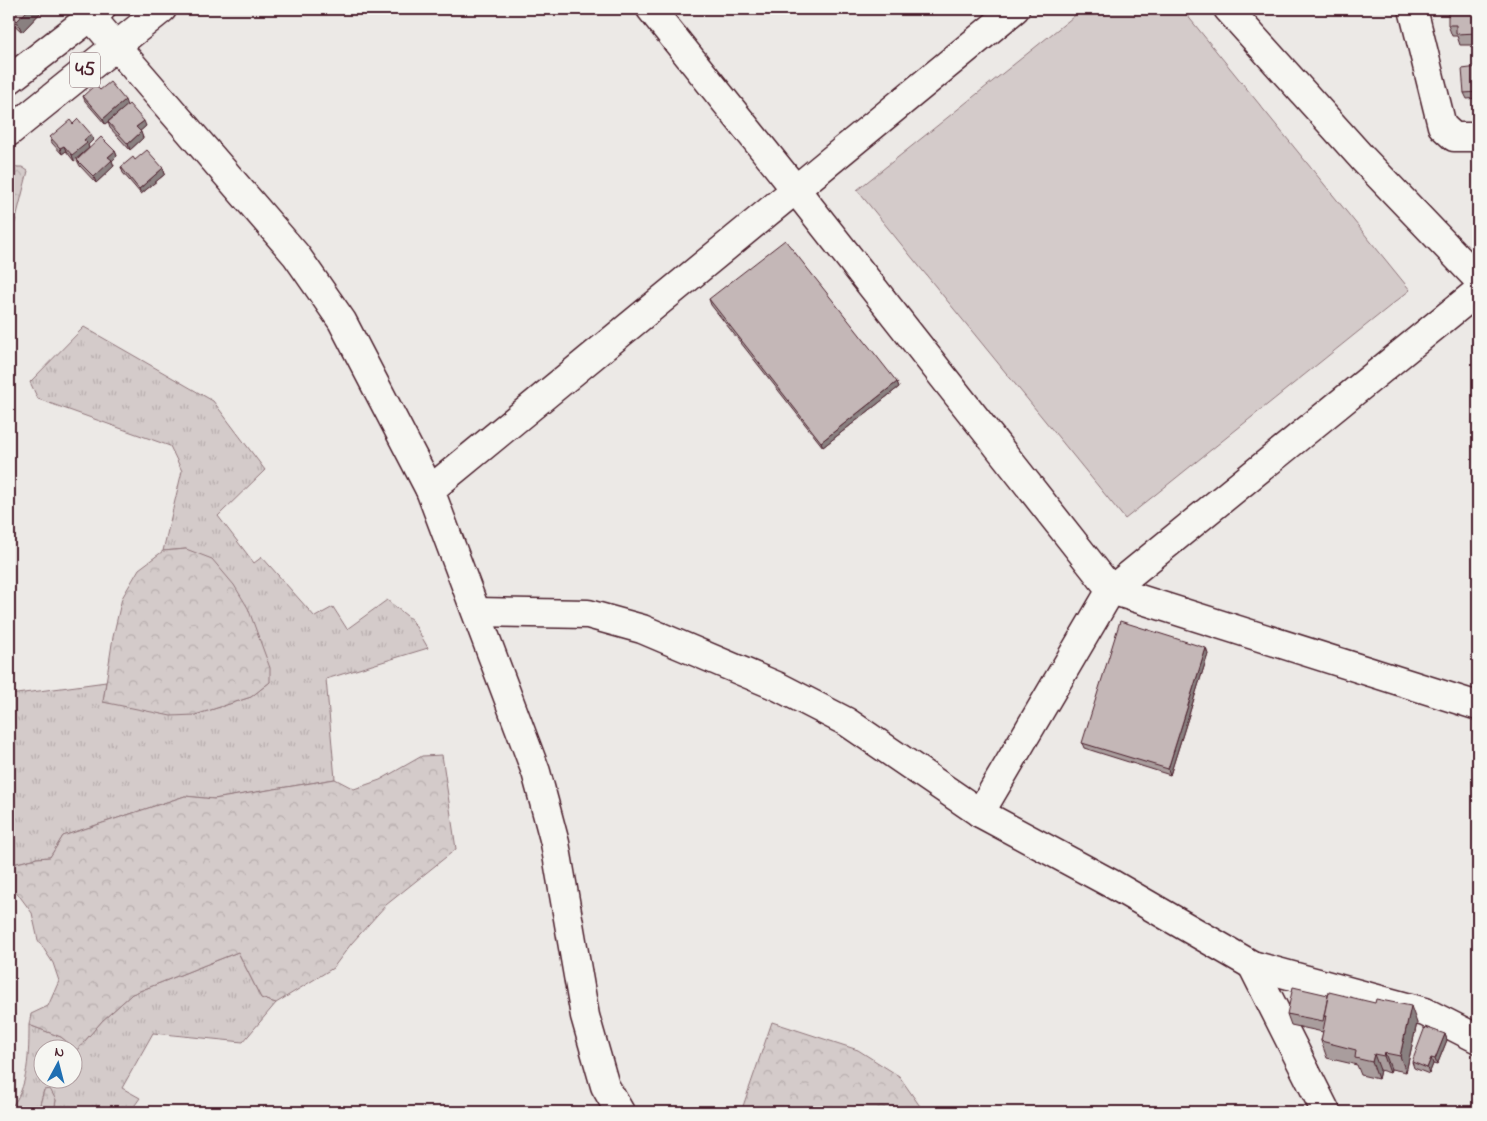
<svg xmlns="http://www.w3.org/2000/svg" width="1487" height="1121" viewBox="0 0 1487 1121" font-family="'Indie Flower',sans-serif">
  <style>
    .grass { fill: url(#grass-tufts); stroke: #8f757a; fill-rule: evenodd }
    .forest { fill: url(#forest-crowns); stroke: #8f757a }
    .park { fill: #d4cbca; stroke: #8f757a }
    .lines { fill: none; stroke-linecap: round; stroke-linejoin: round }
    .minor-casing { stroke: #4a1f2b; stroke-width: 31 }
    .major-casing { stroke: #4a1f2b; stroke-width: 31 }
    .minor { stroke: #f6f6f2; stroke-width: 28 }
    .major { stroke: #f6f6f2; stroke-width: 28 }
    .wall { fill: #a99d9d; stroke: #4a1f2b }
    .shaded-wall { fill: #898080; stroke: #4a1f2b }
    .building { fill: #c4b7b7; stroke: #4a1f2b }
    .labels { text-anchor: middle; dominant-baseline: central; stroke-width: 4.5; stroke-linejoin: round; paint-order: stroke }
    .shield { fill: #f6f6f2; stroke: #7e6067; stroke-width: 1 }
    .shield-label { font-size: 20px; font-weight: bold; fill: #4a1f2b }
  </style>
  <defs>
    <pattern id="grass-tufts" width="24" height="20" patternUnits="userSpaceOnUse" patternTransform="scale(1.25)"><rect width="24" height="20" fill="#d4cbca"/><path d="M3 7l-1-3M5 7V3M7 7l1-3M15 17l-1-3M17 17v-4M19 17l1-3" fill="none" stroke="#b8aeae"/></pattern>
    <pattern id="forest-crowns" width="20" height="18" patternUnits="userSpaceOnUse" patternTransform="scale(1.25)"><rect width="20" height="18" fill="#d4cbca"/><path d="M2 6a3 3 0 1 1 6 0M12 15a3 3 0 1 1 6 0" fill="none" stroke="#b8aeae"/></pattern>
  </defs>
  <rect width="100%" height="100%" fill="#ece9e6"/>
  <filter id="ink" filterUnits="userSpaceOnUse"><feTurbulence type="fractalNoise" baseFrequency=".02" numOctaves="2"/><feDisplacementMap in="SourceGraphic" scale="10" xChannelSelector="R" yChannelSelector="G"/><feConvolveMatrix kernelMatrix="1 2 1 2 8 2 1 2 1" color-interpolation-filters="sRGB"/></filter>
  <g filter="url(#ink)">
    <g class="grass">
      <path d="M84 327 213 401 265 470 218 516 254 563 262 557 315 617 333 607 347 629 387 600 412 620 428 648 326 679 335 779 214 799 185 796 63 836 50 857 37 858 9 865V695L106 682 103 702 195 715 251 697 270 682 186 549 163 551 182 471 170 446 38 399 30 382Z"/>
      <path d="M238 952 261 998 276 1003 243 1042 153 1033 122 1088 140 1098 130 1112H54L56 1100 44 1090 38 1112H9V1109C29 1091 29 1050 29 1025L61 1037 77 1050 102 1021 132 994ZM42 1048H72V1078H42Z"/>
    </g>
    <g class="forest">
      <path d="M13 167H22L28 171 13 230 9 238V170Z"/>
      <path d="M186 549 212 559 234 585 248 608 270 668V682L251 697 195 715 171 716 103 702 113 637 122 598 139 569 163 551Z"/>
      <path d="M442 755 456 849 386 905 351 944 333 968 276 1003 261 998 238 952 132 994 102 1021 77 1050 61 1037 29 1025 31 1014 48 1006 59 981 53 963 38 940 32 913 18 894 9 889V865L37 858 50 857 63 836 185 796 214 799 335 779 354 789 380 780 422 756Z"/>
      <path d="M772 1022 858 1050 899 1076 924 1112H741Z"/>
      <path d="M50 1089 56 1100 54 1112H38L44 1090Z"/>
    </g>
    <path class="park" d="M1083 9H1182L1410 290 1125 519 857 190Z"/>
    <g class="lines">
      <g class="minor-casing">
        <g id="minor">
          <path d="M84 9 296 255 342 321 430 490 536 772 555 843 585 1016 605 1086 620 1112"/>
          <path d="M651 9 796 190 1111 590 1478 706"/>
          <path d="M1228 9 1363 159 1478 279"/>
          <path d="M1413 9 1442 126 1454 137H1478"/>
          <path d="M430 490 1015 9"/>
          <path d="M477 612 588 614 642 629 779 687 847 722 980 813 1112 884 1252 965 1425 1012 1478 1039"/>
          <path d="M980 813 1111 590 1478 291"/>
          <path d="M1252 965 1326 1112"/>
        </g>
      </g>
      <g class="major-casing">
        <g id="major">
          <path d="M9 80 101 9"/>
          <path d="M9 132 162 9"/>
        </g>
      </g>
      <use href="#minor" class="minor"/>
      <use href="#major" class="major"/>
    </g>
    <g class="wall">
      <path d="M9 9H44L22 32 9 20Z"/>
      <path d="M1478 9V45H1460L1457 36H1452L1448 25Z"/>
      <path d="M1478 67V98L1467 99 1464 93Z"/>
      <path d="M100 90 127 105 146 126 140 131 143 138 130 150 110 128 108 122 115 115 105 124 85 101 83 96Z"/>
      <path d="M73 124 93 140 88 145 89 148 74 161 66 151 62 154 52 143 50 137Z"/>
      <path d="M115 151 117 156 112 161 114 166 96 183 80 166 77 160Z"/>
      <path d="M135 160 163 168 165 174 141 194 123 173 121 167Z"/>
      <path d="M709 299 897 382 899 387 823 447 711 305Z"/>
      <path d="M1208 654 1170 775 1084 748 1082 743Z"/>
      <path d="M1287 1014 1417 1023 1406 1072 1391 1069 1390 1073 1380 1070 1378 1079 1361 1075 1357 1065 1327 1058 1321 1041 1323 1032 1291 1025Z"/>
      <path d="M1445 1034 1447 1040 1437 1065 1433 1064 1429 1074 1414 1068 1412 1062Z"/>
    </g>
    <g class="shaded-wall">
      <path d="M29 9H44L22 32 17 21Z"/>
      <path d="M125 100 127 106 105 124 103 119Z"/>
      <path d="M144 121 146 126 138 133 136 127Z"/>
      <path d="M141 132 143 138 130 150 128 144Z"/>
      <path d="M91 134 93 140 88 145 89 148 74 161 72 155 84 140Z"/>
      <path d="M64 146 66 151 62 154 60 148Z"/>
      <path d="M115 151 117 156 112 161 114 166 96 183 94 177 108 157Z"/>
      <path d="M163 168 165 174 141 194 139 189Z"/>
      <path d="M897 382 899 387 823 447 821 442Z"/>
      <path d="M1206 648 1208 654 1170 775 1168 769Z"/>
      <path d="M1411 1006 1417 1023 1406 1072 1400 1056Z"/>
      <path d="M1445 1034 1447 1040 1437 1065 1435 1059Z"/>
      <path d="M1385 1053 1391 1069 1390 1073 1384 1056Z"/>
      <path d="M1374 1054 1380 1070 1378 1079 1372 1062Z"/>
      <path d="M1431 1058 1433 1064 1429 1074 1427 1068Z"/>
    </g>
    <g class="building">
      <path d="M9 9H29L17 21 9 12Z"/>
      <path d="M1448 9H1478V33L1456 34V25H1448Z"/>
      <path d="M1478 67V92L1464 93 1462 69Z"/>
      <path d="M110 82 125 100 103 119 83 96 95 85 100 90Z"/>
      <path d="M129 104 144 121 136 127 141 132 128 144 108 122Z"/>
      <path d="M78 119 91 134 84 140 87 143 72 155 64 146 60 148 50 137 70 120 73 124Z"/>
      <path d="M101 137 115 151 108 157 112 160 94 177 77 160Z"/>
      <path d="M147 150 163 168 139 189 121 167 133 157 135 160Z"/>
      <path d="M785 240 897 382 821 442 709 299Z"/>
      <path d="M1120 621 1206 648 1168 769 1082 743Z"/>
      <path d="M1293 987 1328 995 1323 1021 1287 1014Z"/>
      <path d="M1329 992 1375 1003 1376 999 1411 1006 1400 1056 1385 1053 1384 1056 1374 1054 1372 1062 1355 1058 1356 1050 1321 1041 1326 1016H1324Z"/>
      <path d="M1425 1027 1445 1034 1435 1059 1431 1058 1427 1068 1412 1062Z"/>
    </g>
  </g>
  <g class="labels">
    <rect class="shield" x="70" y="52.5" width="30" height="35" rx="4"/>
    <g class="shield-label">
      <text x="85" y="70">45</text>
    </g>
  </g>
  <rect width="1487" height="1121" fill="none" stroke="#f6f6f2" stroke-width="30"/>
  <rect x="15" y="15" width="1457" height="1091" fill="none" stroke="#4a1f2b" stroke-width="2" filter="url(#ink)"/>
  <g transform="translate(58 1064) rotate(7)"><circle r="24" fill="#f6f6f2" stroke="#b1a0a2"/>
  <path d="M0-4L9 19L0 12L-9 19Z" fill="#1f6fb2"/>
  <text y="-8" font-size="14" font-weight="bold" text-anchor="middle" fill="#4a1f2b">N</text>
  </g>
</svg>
